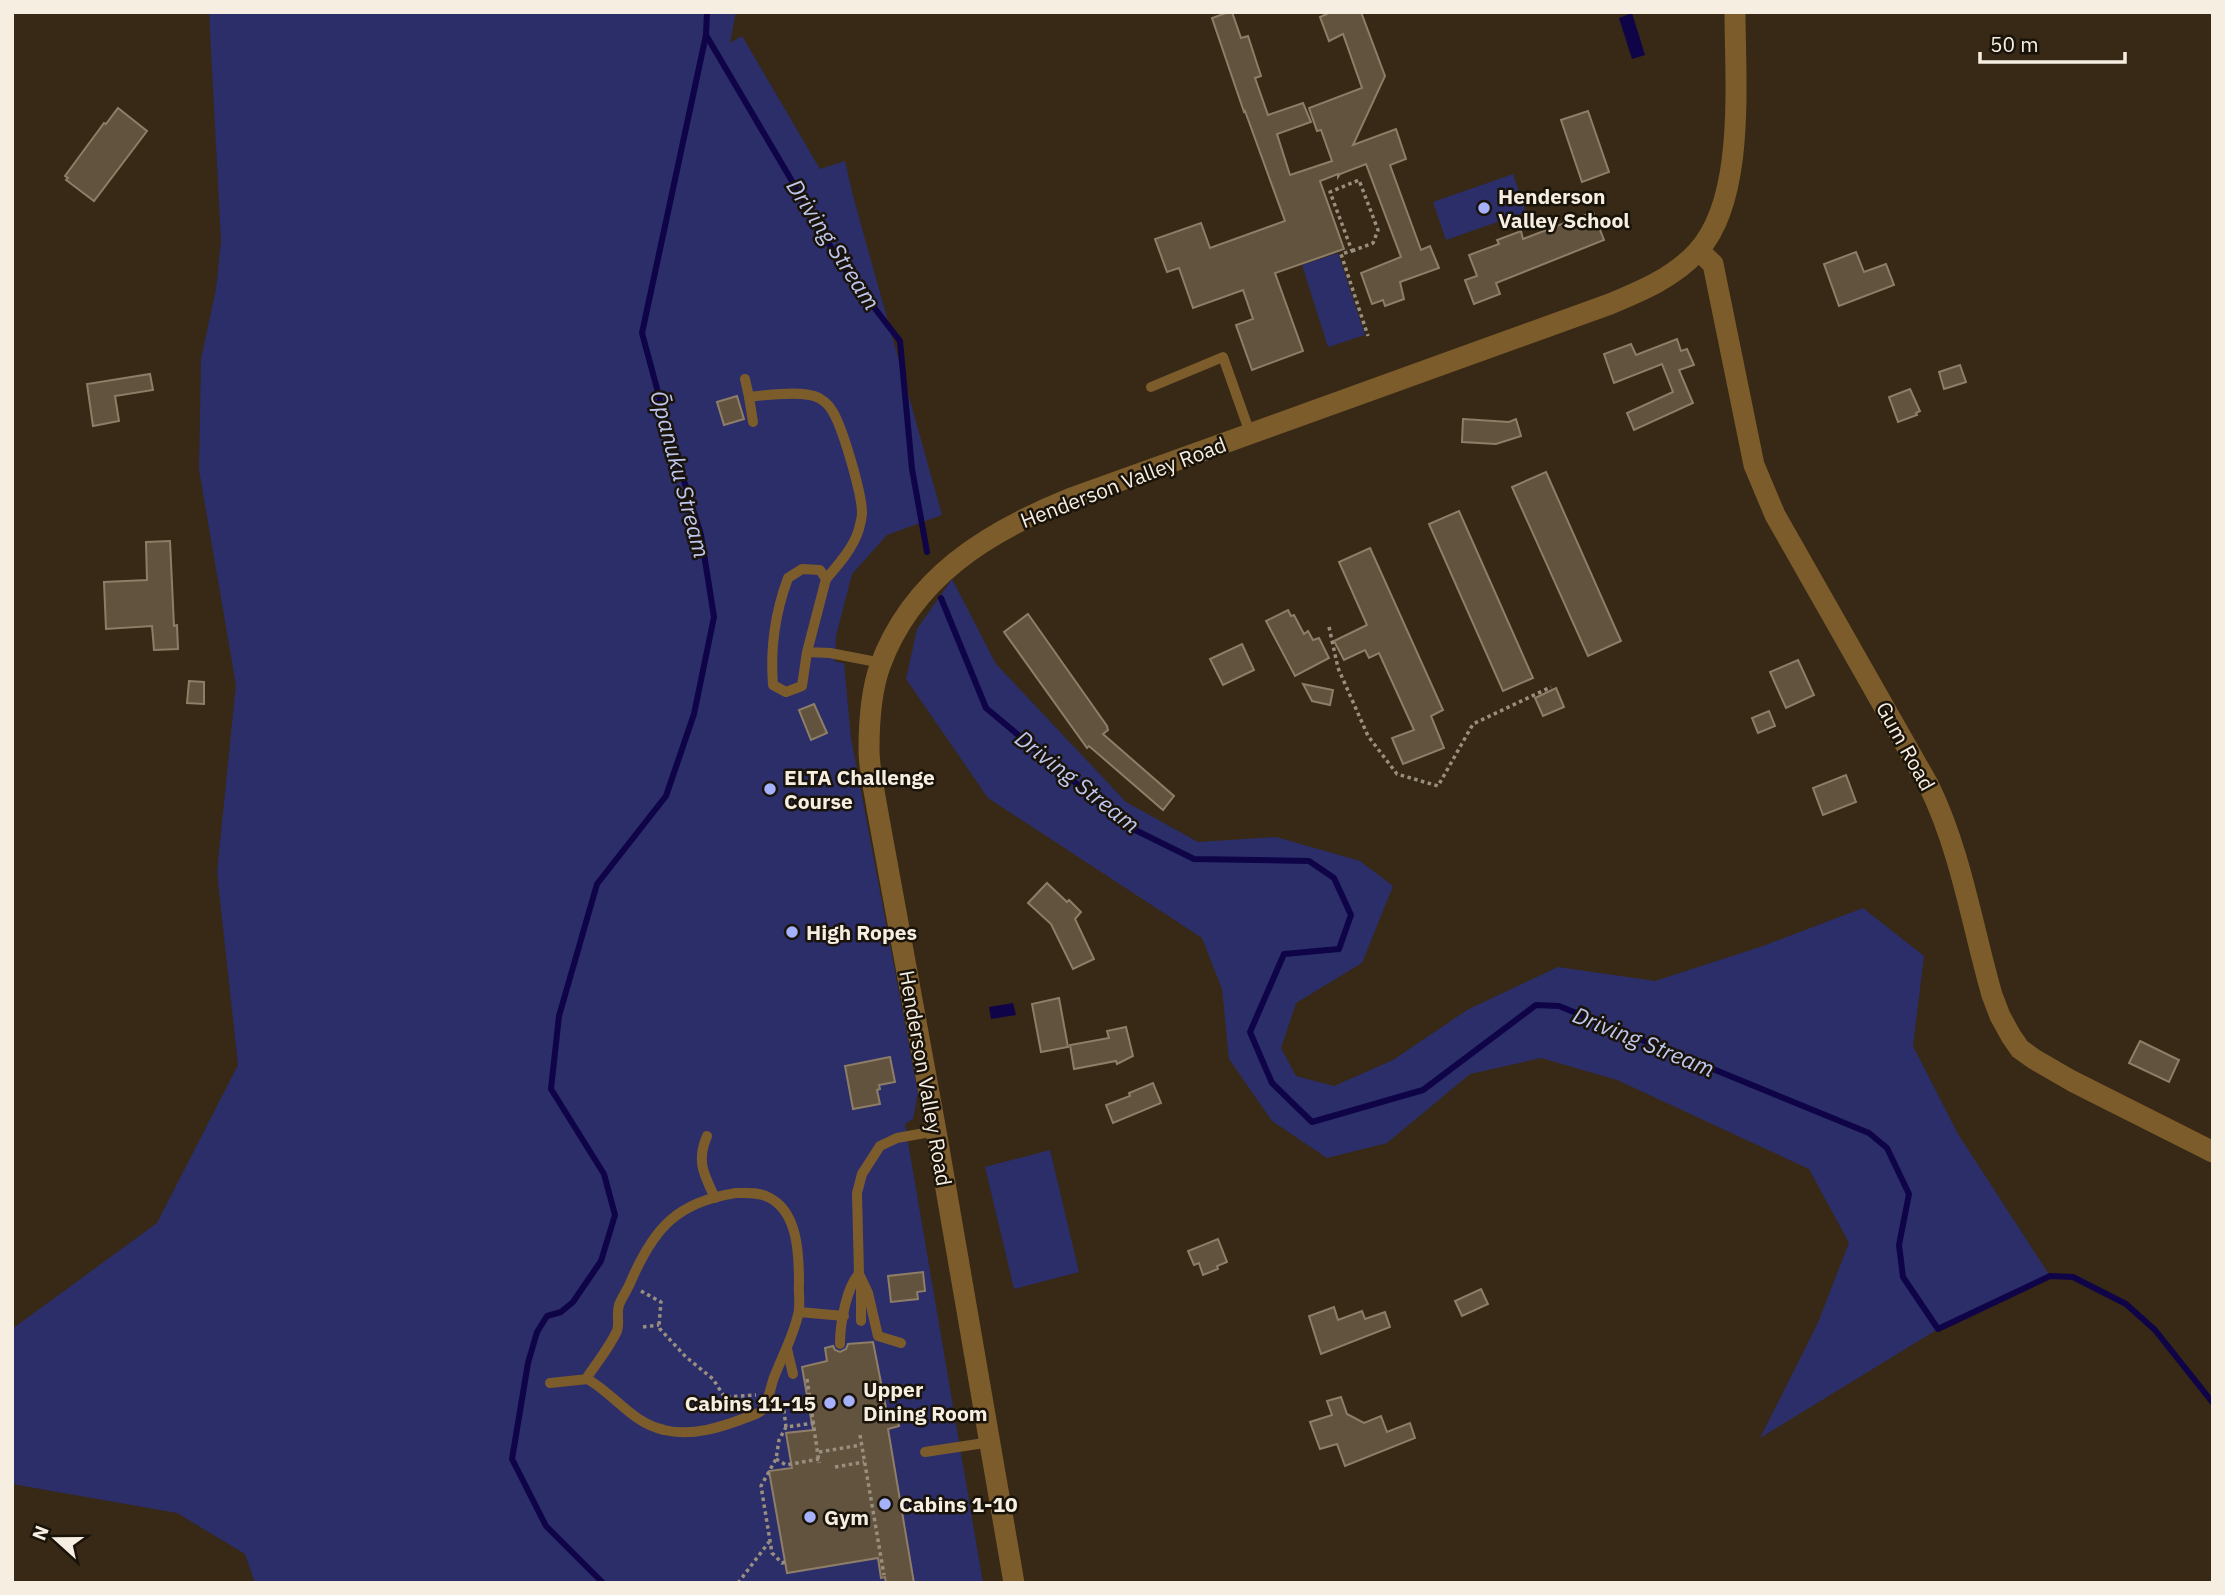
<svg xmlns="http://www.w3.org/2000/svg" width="2225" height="1595" viewBox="0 0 2225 1595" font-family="'IBM Plex Sans',sans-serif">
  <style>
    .green { fill: #2b2e69 }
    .water { fill: #0f0447 }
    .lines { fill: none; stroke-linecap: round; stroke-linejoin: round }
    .stream { stroke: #0f0447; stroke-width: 6 }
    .building { fill: #62533e; stroke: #8e7d67; stroke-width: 2 }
    .path { stroke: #9a8e7f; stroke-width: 3.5; stroke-dasharray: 3.5 3.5; stroke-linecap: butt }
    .lane { stroke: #7d5c2c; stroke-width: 10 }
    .street { stroke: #7d5c2c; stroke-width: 21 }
    .poi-dot { fill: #a6b1fc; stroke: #19130a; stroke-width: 2.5 }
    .labels { text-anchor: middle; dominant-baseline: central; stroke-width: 5; stroke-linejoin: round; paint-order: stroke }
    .poi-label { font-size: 21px; font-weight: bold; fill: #f7eee2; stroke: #19130a; text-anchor: start }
    .street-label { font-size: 21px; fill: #f7eee2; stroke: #19130a }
    .water-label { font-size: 23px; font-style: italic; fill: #bec6ee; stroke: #19130a }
  </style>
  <rect width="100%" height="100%" fill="#372915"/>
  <g class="green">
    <path d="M209 12H736L730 43 742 36 820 169 845 161 853 196 942 515 887 535 852 574 836 636 835 662 844 663 851 738 918 1093 913 1119 905 1124 983 1583H255L245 1554 177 1513 12 1484V1329L157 1223 238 1065 217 872 236 685 199 470 201 359 216 289 221 241Z"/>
    <path d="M1513 174 1526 212 1446 240 1433 202Z"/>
    <path d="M1338 253 1365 335 1328 347 1302 265Z"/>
    <path d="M952 579 996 664 1126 802 1198 842 1276 837 1360 861 1393 886 1362 963 1296 1003 1281 1048 1296 1076 1334 1086 1393 1060 1467 1010 1558 967 1655 981 1763 946 1863 908 1924 956 1913 1046 1958 1134 2050 1276 1938 1329 1760 1438 1817 1325 1849 1243 1809 1169 1617 1080 1541 1058 1470 1074 1387 1143 1327 1158 1272 1121 1229 1059 1222 989 1202 938 988 798 906 679 917 629Z"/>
    <path d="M1050 1150 1079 1272 1014 1289 985 1167Z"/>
  </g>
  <g class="water">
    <path d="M1632 13 1645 55 1632 59 1619 18Z"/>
    <path d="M1013 1003 1016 1015 991 1019 989 1007Z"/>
  </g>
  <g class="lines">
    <g class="stream">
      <path d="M706 35 842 266 900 341 912 469 927 552"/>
      <path d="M941 598 986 708 1127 826 1194 859 1309 861 1334 878 1351 915 1339 949 1284 954 1250 1032 1272 1083 1312 1122 1423 1090 1536 1005 1559 1006 1869 1133 1887 1148 1909 1194 1899 1245 1903 1277 1938 1329 2050 1276 2073 1277 2126 1304 2155 1330 2213 1403"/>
      <path d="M603 1583 546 1526 512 1459 528 1363 537 1332 547 1316 561 1312 573 1302 601 1261 615 1215 604 1174 551 1089 559 1016 597 884 666 796 694 714 714 617 701 535 669 433 642 333 706 35 707 12"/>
    </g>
  </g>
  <g class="building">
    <path d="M1229 12H1232L1241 38 1248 36 1261 76 1255 78 1268 115 1303 103 1311 122 1277 134 1290 175 1332 161 1321 130 1317 131 1309 108 1362 88 1343 34 1329 41 1320 17 1331 12H1361L1385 76 1353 145 1396 129 1406 159 1390 165 1421 250 1430 246 1439 268 1400 282 1404 299 1385 306 1383 300 1372 304 1361 273 1401 257 1366 164 1340 174 1338 177V174L1320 181 1344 249 1275 273 1303 351 1252 370 1236 325 1253 319 1243 290 1193 308 1179 268 1167 272 1155 239 1201 223 1210 248 1285 221 1245 111 1244 112 1212 18Z"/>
    <path d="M118 108 147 131 94 201 66 180 68 178 65 176 104 123 106 124Z"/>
    <path d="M1588 111 1609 172 1582 182 1561 120Z"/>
    <path d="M1593 212 1604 240 1496 283 1500 294 1474 304 1465 280 1477 276 1469 255 1499 244 1497 240 1521 231 1523 239Z"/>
    <path d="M1856 252 1864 272 1886 264 1894 285 1839 306 1824 264Z"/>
    <path d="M1677 339 1681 351 1687 349 1694 365 1679 370 1693 403 1634 430 1627 413 1673 392 1662 364 1614 383 1604 354 1631 344 1636 355Z"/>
    <path d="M1960 365 1966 382 1944 389 1939 372Z"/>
    <path d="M150 374 153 390 115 396 119 421 93 426 87 384Z"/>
    <path d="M1910 389 1920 411 1916 413 1917 415 1898 422 1889 397Z"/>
    <path d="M737 396 744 419 724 425 717 402Z"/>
    <path d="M1463 419 1509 422 1516 419 1521 436 1496 444 1462 442Z"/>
    <path d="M1546 472 1621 641 1588 656 1512 487Z"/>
    <path d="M1459 511 1533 678 1503 691 1429 524Z"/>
    <path d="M170 541 174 626 177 625 178 649 154 650 152 626 106 629 104 582 147 580 146 542Z"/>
    <path d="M1370 548 1443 710 1431 716 1444 748 1403 764 1392 738 1414 730 1379 653 1369 658 1365 650 1344 660 1334 641 1367 625 1339 562Z"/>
    <path d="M1288 610 1291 616 1294 615 1304 634 1308 631 1313 640 1319 638 1329 658 1295 676 1266 621Z"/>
    <path d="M1028 614 1107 726 1108 730 1103 734 1174 796 1163 810 1089 746 1087 748 1004 632Z"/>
    <path d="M1242 644 1254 670 1223 685 1210 659Z"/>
    <path d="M1798 660 1814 695 1786 708 1770 672Z"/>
    <path d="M189 681 204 682V704L187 703Z"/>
    <path d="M1303 684 1333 690 1330 705 1312 701Z"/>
    <path d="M1556 688 1564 707 1543 716 1535 698Z"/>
    <path d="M814 704 827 733 811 740 799 710Z"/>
    <path d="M1769 711 1775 726 1758 733 1752 718Z"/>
    <path d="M1846 775 1856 802 1823 815 1813 788Z"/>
    <path d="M1047 883 1067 902 1069 900 1081 912 1075 919 1094 959 1073 969 1051 924 1028 903Z"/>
    <path d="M1059 998 1068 1047 1041 1052 1032 1004Z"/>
    <path d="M1126 1027 1133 1056 1117 1064 1116 1061 1074 1069 1070 1045 1109 1038 1107 1031Z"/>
    <path d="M2140 1041 2179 1060 2169 1082 2129 1063Z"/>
    <path d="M890 1057 895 1082 879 1085 880 1089 877 1090 880 1104 853 1109 845 1066Z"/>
    <path d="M1153 1083 1161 1103 1113 1123 1106 1105 1130 1096 1129 1093Z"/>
    <path d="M1218 1239 1227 1262 1217 1266 1218 1269 1203 1275 1199 1263 1194 1265 1188 1251Z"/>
    <path d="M923 1272 925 1291 917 1292 918 1299 891 1302 888 1276Z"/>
    <path d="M1481 1289 1488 1304 1462 1316 1455 1301Z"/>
    <path d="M1334 1307 1338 1320 1362 1311 1365 1319 1385 1312 1390 1327 1321 1354 1309 1316Z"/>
    <path d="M873 1342 887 1413 896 1411 899 1426 888 1429 914 1583H886L885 1577 881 1578 878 1558 787 1573 769 1471 792 1468 786 1433 813 1430 802 1367 827 1361 825 1348 833 1346 835 1350 840 1352 846 1349 848 1344Z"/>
    <path d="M1341 1397 1347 1414 1364 1423 1381 1416 1387 1432 1410 1423 1415 1438 1345 1466 1337 1444 1320 1449 1310 1422 1332 1415 1327 1401Z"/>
  </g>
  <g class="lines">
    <g class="path">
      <path d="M1352 251 1373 243 1378 230 1359 180 1330 192 1352 251 1341 254 1368 336"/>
      <path d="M1329 627 1338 668 1368 736 1397 774 1438 786 1473 724 1551 687"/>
      <path d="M641 1291 661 1302 659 1325 660 1329 686 1357 713 1379 732 1409"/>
      <path d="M643 1327 659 1325"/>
      <path d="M807 1379 819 1463"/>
      <path d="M727 1397 756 1395"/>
      <path d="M783 1403 786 1427"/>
      <path d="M860 1435 884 1575"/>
      <path d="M819 1452 861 1445"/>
      <path d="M776 1459 786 1465 819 1459"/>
      <path d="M835 1467 864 1462"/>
      <path d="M785 1562 782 1563 772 1553 761 1486 776 1459 779 1440 786 1427 814 1423"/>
      <path d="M738 1583 769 1542"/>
    </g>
    <g class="lane">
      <path d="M745 379 749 397C766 395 804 390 819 398 824 401 828 404 831 409 842 424 862 494 862 513 862 518 860 524 859 529 854 547 838 565 826 579"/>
      <path d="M1151 387 1223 357 1250 433"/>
      <path d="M749 397 753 422"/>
      <path d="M807 652 826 579 820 570 802 569 788 578C775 613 770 648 773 685L786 692 802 686 807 652 830 653 882 663"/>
      <path d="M707 1136C696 1162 704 1174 715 1198"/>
      <path d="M736 1193C747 1193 758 1192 768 1197 798 1211 799 1254 799 1283 798 1293 801 1305 798 1315 793 1336 783 1355 775 1375 770 1386 770 1400 762 1410 758 1414 753 1415 748 1417 722 1427 692 1437 664 1430 632 1423 615 1395 589 1380L588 1376C598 1361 609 1348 617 1331 620 1323 616 1314 619 1305 622 1297 628 1289 631 1281 654 1228 677 1202 736 1193Z"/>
      <path d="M861 1288V1321"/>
      <path d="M799 1312 844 1316"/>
      <path d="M901 1343 878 1336 868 1293 859 1274 857 1193 862 1174 880 1146 897 1138 936 1131"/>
      <path d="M840 1344C840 1325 846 1288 859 1274"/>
      <path d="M787 1349 793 1374"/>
      <path d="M550 1383 588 1379"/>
      <path d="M925 1452 991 1442"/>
    </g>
    <g class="street">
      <path d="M1699 251 1713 264 1754 465 1775 515 1929 786C1961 852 1972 925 1992 995L2000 1016 2011 1036 2020 1049 2034 1059 2072 1081 2213 1152"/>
      <path d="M1014 1583 936 1131 877 808C874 789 869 769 869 750 869 723 871 691 880 666 912 578 987 532 1069 499L1610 304C1641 291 1673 278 1697 252 1746 200 1735 80 1735 12"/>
    </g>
  </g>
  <g class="poi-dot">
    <circle cx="1484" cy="208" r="7"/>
    <circle cx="770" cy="789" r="7"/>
    <circle cx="792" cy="932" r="7"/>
    <circle cx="849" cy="1401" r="7"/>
    <circle cx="830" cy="1403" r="7"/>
    <circle cx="885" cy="1504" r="7"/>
    <circle cx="810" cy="1517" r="7"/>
  </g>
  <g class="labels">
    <g class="poi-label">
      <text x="1498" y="196">Henderson<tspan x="1498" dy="24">Valley School</tspan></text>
      <text x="784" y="777">ELTA Challenge<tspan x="784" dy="24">Course</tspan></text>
      <text x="806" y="932">High Ropes</text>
      <text x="863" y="1389">Upper<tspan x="863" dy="24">Dining Room</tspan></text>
      <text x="816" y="1403" text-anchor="end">Cabins 11-15</text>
      <text x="899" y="1504">Cabins 1-10</text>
      <text x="824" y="1517">Gym</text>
    </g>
    <g class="street-label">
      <text transform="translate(1123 482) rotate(-21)">Henderson Valley Road</text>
      <text transform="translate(1906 746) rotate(61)">Gum Road</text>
      <text transform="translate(926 1078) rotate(80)">Henderson Valley Road</text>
    </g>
    <g class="water-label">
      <text transform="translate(834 244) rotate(57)">Driving Stream</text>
      <text transform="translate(681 474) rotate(75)">Ōpanuku Stream</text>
      <text transform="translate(1078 781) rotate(38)">Driving Stream</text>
      <text transform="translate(1644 1041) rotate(22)">Driving Stream</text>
    </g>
  </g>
  <rect width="2225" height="1595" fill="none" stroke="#f7eee2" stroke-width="28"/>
  <g transform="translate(56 1539) rotate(291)" stroke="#19130a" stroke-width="5" paint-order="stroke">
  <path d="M0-5L12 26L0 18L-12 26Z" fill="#f7eee2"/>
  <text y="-10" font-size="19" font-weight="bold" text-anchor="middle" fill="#f7eee2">N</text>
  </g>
  <path d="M1980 52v10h145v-10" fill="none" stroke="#f7eee2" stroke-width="3.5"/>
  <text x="1990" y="52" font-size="21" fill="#f7eee2" stroke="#19130a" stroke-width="5" paint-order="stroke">50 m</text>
</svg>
